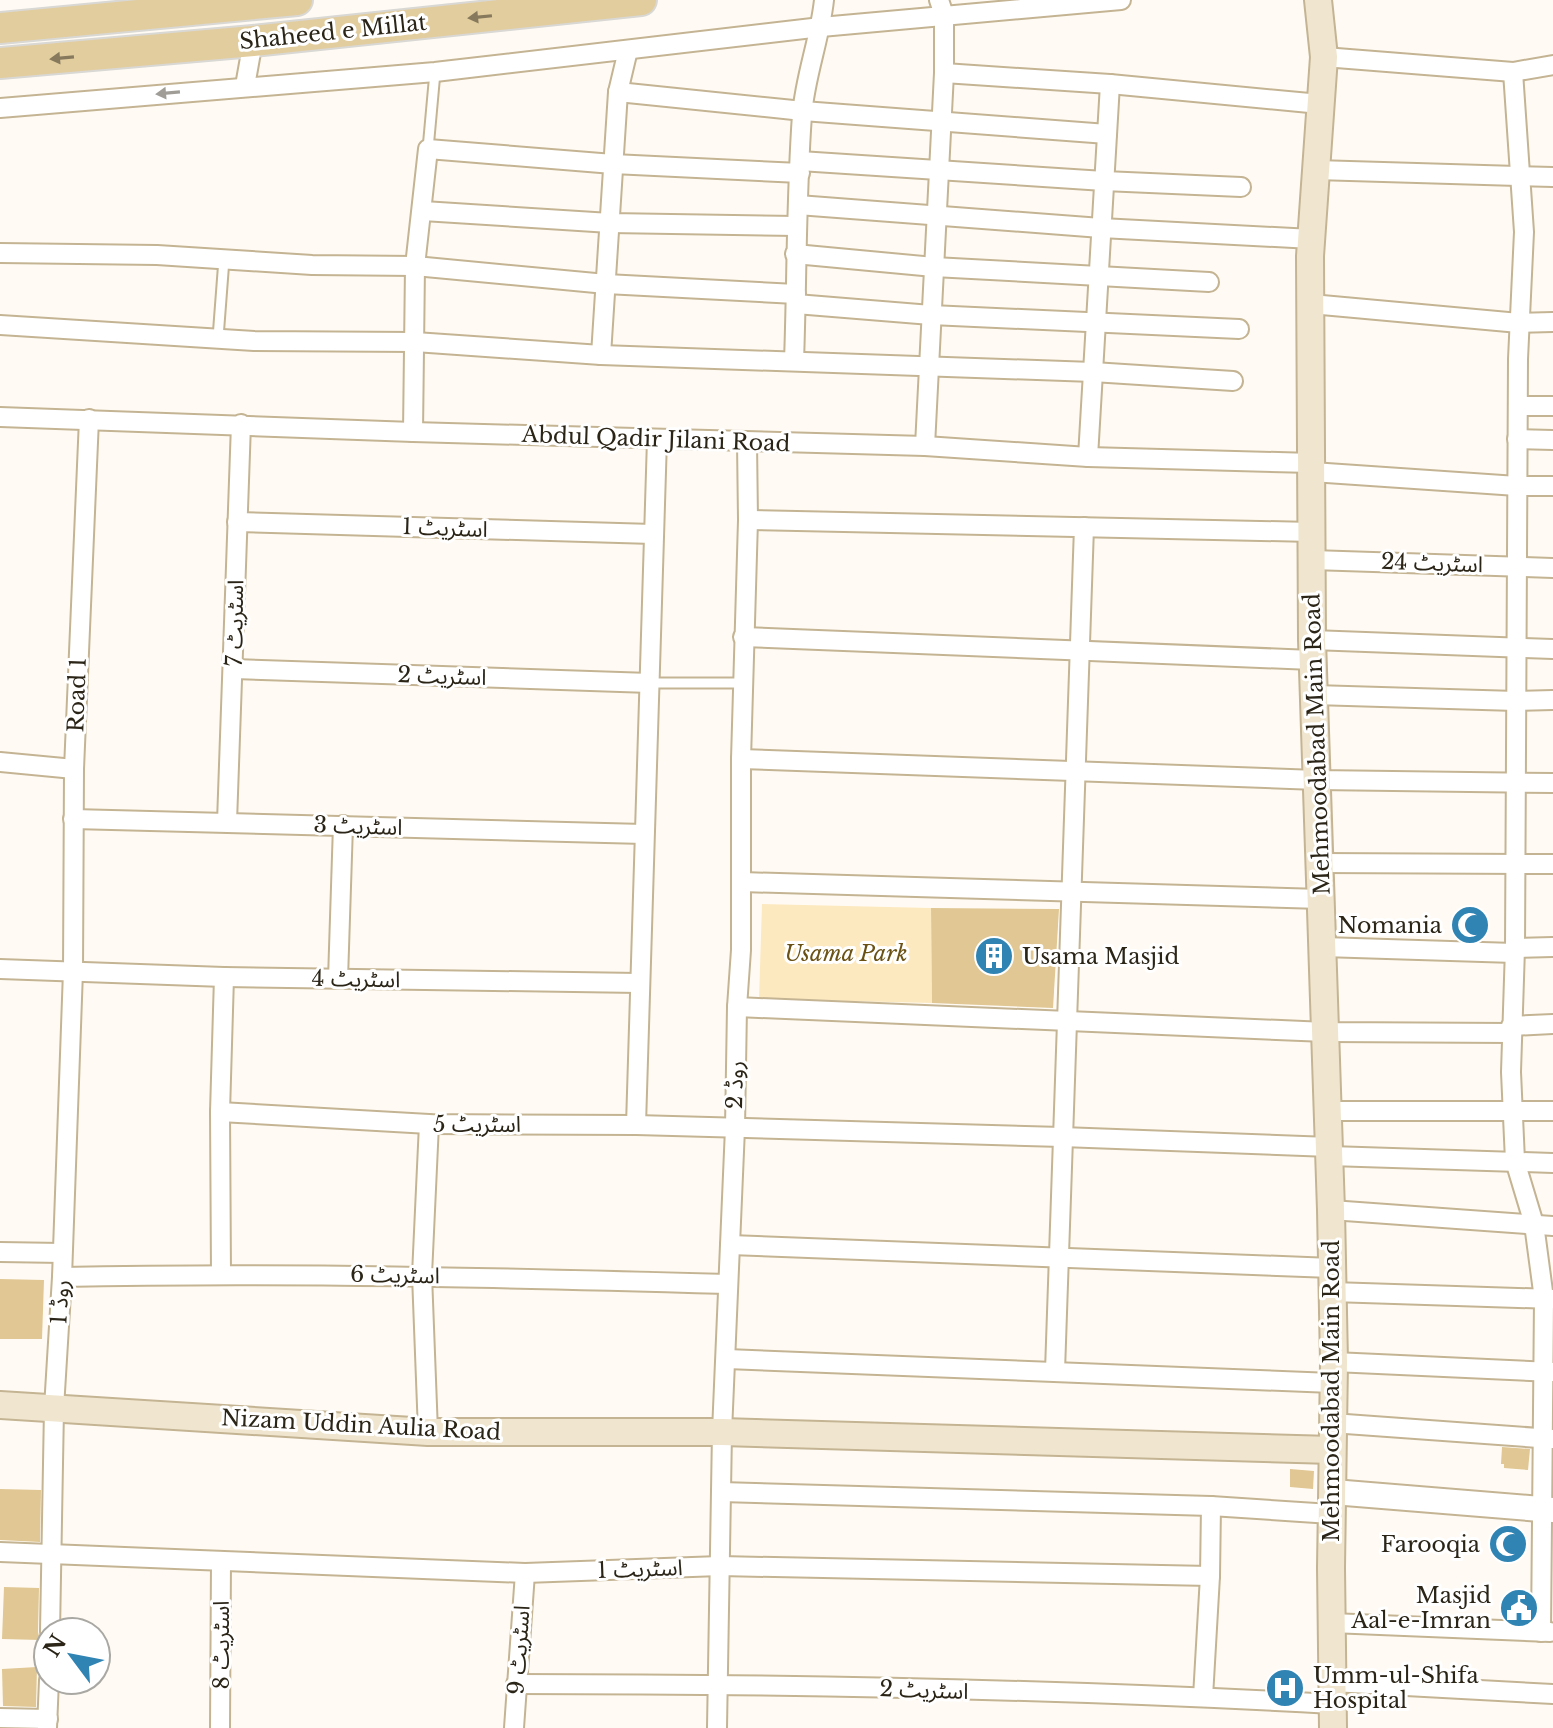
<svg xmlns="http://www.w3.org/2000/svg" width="1553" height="1728" viewBox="0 0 1553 1728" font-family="'Libre Baskerville','Noto Sans Arabic',serif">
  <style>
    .green { fill: #fde9c0 }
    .building { fill: #e0c793 }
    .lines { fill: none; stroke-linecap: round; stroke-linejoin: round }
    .service-casing { stroke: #c4b493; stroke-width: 13 }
    .minor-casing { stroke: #c4b493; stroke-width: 22 }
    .tertiary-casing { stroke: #c4b493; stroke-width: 28 }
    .secondary-casing { stroke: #c4b493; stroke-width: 30 }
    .primary-casing { stroke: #d9d8d5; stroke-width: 34 }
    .service { stroke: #fff; stroke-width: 9 }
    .minor { stroke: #fff; stroke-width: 18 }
    .tertiary { stroke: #fff; stroke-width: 24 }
    .secondary { stroke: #f0e6cf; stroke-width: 26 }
    .primary { stroke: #e2cd9f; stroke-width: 30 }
    .oneway { fill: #86795c }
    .oneway2 { fill: #a09d97 }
    .labels { text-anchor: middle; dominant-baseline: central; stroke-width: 6; stroke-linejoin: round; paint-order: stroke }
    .street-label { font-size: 22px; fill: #2b2518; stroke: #fff }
    .poi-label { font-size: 22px; fill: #2b2518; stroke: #fff; text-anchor: end }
    .park-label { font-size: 22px; font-style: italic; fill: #6a5114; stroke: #fff }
  </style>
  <rect width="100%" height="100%" fill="#fffbf4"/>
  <path class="green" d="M762 904 931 908 932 1003 759 999Z"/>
  <g class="building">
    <path d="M931 908 1059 909 1053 1008 932 1003Z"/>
    <path d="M0 1279 44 1280 42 1339H0Z"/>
    <path d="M1502 1447 1530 1449 1528 1470 1504 1468V1464H1501Z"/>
    <path d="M1290 1469 1314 1471 1313 1489 1290 1487Z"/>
    <path d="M0 1489 41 1490 40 1542 0 1540Z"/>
    <path d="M4 1587 39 1588 38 1632 40 1640 2 1639Z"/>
    <path d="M37 1667 36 1707 3 1706 2 1669Z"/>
  </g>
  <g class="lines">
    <g class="service-casing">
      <g id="service">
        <path d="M428 149 435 72"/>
        <path d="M218 338 224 259"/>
        <path d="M650 683H743"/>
      </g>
    </g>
    <g class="minor-casing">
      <g id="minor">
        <path d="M1324 57 1513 72 1553 65"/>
        <path d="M1513 72 1524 232 1518 359 1515 948 1511 1072 1515 1161 1534 1224 1544 1299 1541 1632"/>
        <path d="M944 73 1110 84 1320 104"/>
        <path d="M245 86 253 41"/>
        <path d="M618 92 803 111 1107 134"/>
        <path d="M0 108 435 72 821 27 1121 0"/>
        <path d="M800 161 1104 181 1241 187"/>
        <path d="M1316 170 1553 177"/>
        <path d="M798 205 1101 228 1312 239"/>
        <path d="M423 211 610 223 796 226"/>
        <path d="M0 253 157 255 312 265 415 266 606 284 796 294"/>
        <path d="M795 254 934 267 1209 282"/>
        <path d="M796 304 931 315 1239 329"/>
        <path d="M1311 304 1519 323 1553 322"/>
        <path d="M0 325 254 341 415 342 601 355 1093 372 1233 381"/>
        <path d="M601 355 618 92 628 50"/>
        <path d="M794 361C797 279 796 197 802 115 805 76 820 39 824 0"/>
        <path d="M1518 406H1553"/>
        <path d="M0 417 413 432 925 446 1088 457 1312 463"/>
        <path d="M413 432 415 266 428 149 613 164 800 173"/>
        <path d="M1517 439 1553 440"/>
        <path d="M925 446 944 73V15L939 0"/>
        <path d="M1088 457 1110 84"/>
        <path d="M1312 472 1517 486H1553"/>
        <path d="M748 520 1312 532"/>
        <path d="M237 522 653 534"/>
        <path d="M1312 560 1553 568"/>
        <path d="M743 637 1312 660"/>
        <path d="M1312 640 1553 649"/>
        <path d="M234 669 650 683"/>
        <path d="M1314 695 1516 701 1553 700"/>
        <path d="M741 759 1317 780 1553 783"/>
        <path d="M0 762 74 769"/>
        <path d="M73 819 644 834"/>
        <path d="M227 822 241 424"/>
        <path d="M1320 863 1553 864"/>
        <path d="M742 882 1321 899"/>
        <path d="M1323 947 1514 953"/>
        <path d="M1515 948 1553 947"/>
        <path d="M0 969 224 977 639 983"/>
        <path d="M338 979 343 825"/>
        <path d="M737 1007 1326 1032 1511 1033"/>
        <path d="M1511 1026 1553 1024"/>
        <path d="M1329 1111H1553"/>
        <path d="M220 1112 429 1124 636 1125 1062 1137 1330 1147"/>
        <path d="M636 1125 657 439"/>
        <path d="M1330 1156 1553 1163"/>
        <path d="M1331 1210 1553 1226"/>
        <path d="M730 1245 1332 1268"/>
        <path d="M0 1252 62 1253"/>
        <path d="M221 1273 220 1112 224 977"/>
        <path d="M62 1277C284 1272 506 1278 728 1284"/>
        <path d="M1332 1292 1553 1299"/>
        <path d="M727 1359 1332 1383"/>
        <path d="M1334 1362 1553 1372"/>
        <path d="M1055 1371 1084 527"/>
        <path d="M1332 1423 1553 1439"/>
        <path d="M428 1432 422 1275 429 1124"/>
        <path d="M721 1492 1211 1506 1331 1514"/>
        <path d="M0 1552 525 1573 720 1566 1210 1576"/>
        <path d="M1331 1623 1550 1632"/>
        <path d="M50 1632 54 1408 62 1277 73 971 74 769 89 419"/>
        <path d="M1332 1682 1553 1694"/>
        <path d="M516 1684C788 1684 1061 1689 1332 1704"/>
        <path d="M1203 1697 1210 1576 1211 1506"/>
        <path d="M0 1718 48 1719"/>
        <path d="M47 1728 49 1680"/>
        <path d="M220 1728 221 1561"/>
        <path d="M514 1728 525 1573"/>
        <path d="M717 1728 722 1432 735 1128 737 1007 741 950V759L748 520 747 442"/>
      </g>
    </g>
    <g class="tertiary-casing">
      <path id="tertiary" d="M1333 1492 1553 1510"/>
    </g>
    <g class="secondary-casing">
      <g id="secondary">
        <path d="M1318 0 1324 57 1310 256 1312 640 1331 1210 1334 1362 1331 1568 1333 1728"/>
        <path d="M0 1405 428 1432H722L1332 1450"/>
      </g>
    </g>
    <g class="primary-casing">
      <g id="primary">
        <path d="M0 28 297 0"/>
        <path d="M0 63 253 41 641 0"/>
      </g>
    </g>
    <use href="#service" class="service"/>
    <use href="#minor" class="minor"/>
    <use href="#tertiary" class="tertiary"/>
    <use href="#secondary" class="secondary"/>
    <use href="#primary" class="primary"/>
  </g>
  <defs><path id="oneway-solid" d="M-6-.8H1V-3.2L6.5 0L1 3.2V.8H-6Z" transform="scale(2)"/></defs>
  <g class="oneway">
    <use href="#oneway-solid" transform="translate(480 17) rotate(174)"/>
    <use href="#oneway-solid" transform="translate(62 58) rotate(175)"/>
  </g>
  <use class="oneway2" href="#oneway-solid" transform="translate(168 93) rotate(175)"/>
  <defs>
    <g id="mosque-disc" transform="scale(2)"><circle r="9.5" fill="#3084b4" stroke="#fff"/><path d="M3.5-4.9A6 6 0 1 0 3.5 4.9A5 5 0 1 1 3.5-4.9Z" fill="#fff"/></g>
    <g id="building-disc" transform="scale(2)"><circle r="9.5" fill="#3084b4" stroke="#fff"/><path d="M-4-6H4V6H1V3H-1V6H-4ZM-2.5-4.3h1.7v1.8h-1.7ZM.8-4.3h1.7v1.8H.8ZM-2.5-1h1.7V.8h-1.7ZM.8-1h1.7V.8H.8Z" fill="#fff"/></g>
    <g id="civic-disc" transform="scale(2)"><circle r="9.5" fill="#3084b4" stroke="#fff"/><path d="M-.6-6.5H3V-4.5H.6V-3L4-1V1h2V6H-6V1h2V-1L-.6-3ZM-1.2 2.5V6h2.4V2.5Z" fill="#fff"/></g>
    <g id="hospital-disc" transform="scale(2)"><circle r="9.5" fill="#3084b4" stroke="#fff"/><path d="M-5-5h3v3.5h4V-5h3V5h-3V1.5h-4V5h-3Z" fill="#fff"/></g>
  </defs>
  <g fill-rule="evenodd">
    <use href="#mosque-disc" x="1470" y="925"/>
    <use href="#building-disc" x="994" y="956"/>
    <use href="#mosque-disc" x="1508" y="1544"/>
    <use href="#civic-disc" x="1519" y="1608"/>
    <use href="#hospital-disc" x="1285" y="1688"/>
  </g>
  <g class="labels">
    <g class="street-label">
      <text transform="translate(333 32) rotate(-6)">Shaheed e Millat</text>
      <text transform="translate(656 439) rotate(2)">Abdul Qadir Jilani Road</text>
      <text transform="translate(445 528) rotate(2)">اسٹریٹ 1</text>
      <text transform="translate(1432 563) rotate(2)">اسٹریٹ 24</text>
      <text transform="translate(235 623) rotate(-89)">اسٹریٹ 7</text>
      <text transform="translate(442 676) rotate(2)">اسٹریٹ 2</text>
      <text transform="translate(77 695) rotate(-88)">Road 1</text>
      <text transform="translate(1317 744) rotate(-92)">Mehmoodabad Main Road</text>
      <text transform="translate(358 826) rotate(2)">اسٹریٹ 3</text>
      <text transform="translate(356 979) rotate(1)">اسٹریٹ 4</text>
      <text transform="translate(735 1085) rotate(-89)">روڈ 2</text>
      <text x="477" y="1124">اسٹریٹ 5</text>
      <text transform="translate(395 1275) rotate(1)">اسٹریٹ 6</text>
      <text transform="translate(60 1302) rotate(-87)">روڈ 1</text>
      <text transform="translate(1331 1391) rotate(-90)">Mehmoodabad Main Road</text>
      <text transform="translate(361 1425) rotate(3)">Nizam Uddin Aulia Road</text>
      <text transform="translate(640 1569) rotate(-2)">اسٹریٹ 1</text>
      <text transform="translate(221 1645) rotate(-90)">اسٹریٹ 8</text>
      <text transform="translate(519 1650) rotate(-86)">اسٹریٹ 9</text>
      <text transform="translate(924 1690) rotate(2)">اسٹریٹ 2</text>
    </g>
    <g class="poi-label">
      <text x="1442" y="925">Nomania</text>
      <text x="1022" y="956" text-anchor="start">Usama Masjid</text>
      <text x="1480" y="1544">Farooqia</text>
      <text x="1491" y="1595">Masjid<tspan x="1491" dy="25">Aal-e-Imran</tspan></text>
      <text x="1313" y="1675" text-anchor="start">Umm-ul-Shifa<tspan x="1313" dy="25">Hospital</tspan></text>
    </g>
    <g class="park-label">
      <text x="846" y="953">Usama Park</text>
    </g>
  </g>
  <g transform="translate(72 1656) rotate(302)"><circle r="38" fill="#ffffff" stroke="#aaa8a3" stroke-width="2"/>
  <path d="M0-6L14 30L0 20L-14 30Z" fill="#3084b4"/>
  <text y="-12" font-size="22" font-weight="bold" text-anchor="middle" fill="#2b2518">N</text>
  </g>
</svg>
